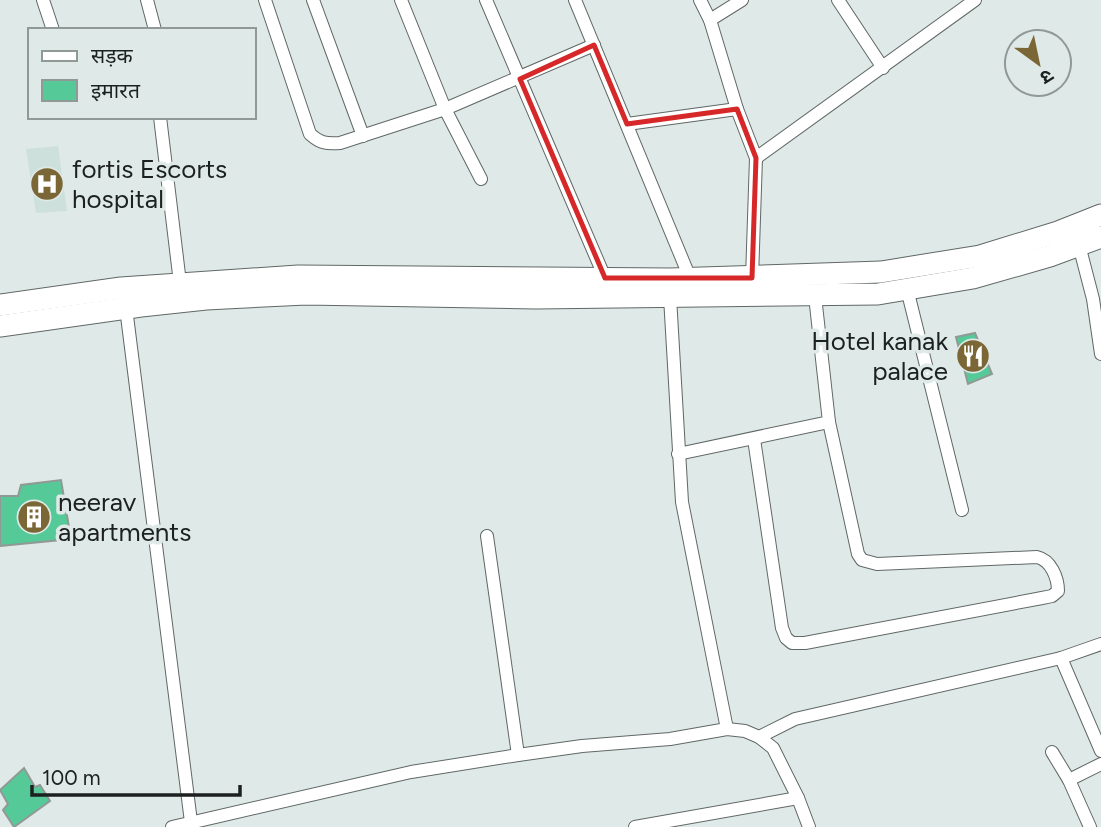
<svg xmlns="http://www.w3.org/2000/svg" width="1101" height="827" viewBox="0 0 1101 827" font-family="Figtree,'Noto Sans Devanagari',sans-serif">
  <style>
    .built { fill: #cde0dc }
    .building { fill: #56c999; stroke: #919995; stroke-width: 2 }
    .lines { fill: none; stroke-linecap: round; stroke-linejoin: round }
    .street-casing { stroke: #606866; stroke-width: 14 }
    .highway-casing { stroke: #606866; stroke-width: 23 }
    .street { stroke: #fff; stroke-width: 12 }
    .highway { stroke: #fff; stroke-width: 21 }
    .marked { fill: none; stroke: #d62828; stroke-width: 5; stroke-linejoin: round }
    .labels { text-anchor: middle; dominant-baseline: central; stroke-width: 7; stroke-linejoin: round; paint-order: stroke }
    .poi-label { font-size: 26px; fill: #1c201f; stroke: #dfe9e7; text-anchor: start }
  </style>
  <rect width="100%" height="100%" fill="#dfe9e7"/>
  <path class="built" d="M58 146 67 211 36 213 26 149Z"/>
  <g class="building">
    <path d="M975 333 992 374 968 384 956 337Z"/>
    <path d="M61 480 71 539 0 546V496H18L21 485Z"/>
    <path d="M24 768 35 787 40 785 50 801 14 827 3 810 8 804 0 790Z"/>
  </g>
  <g class="lines">
    <g class="street-casing">
      <g id="street">
        <path d="M43 0 53 30"/>
        <path d="M147 0 155 30"/>
        <path d="M265 0 310 134C320 143 326 144 340 143L445 109 594 45"/>
        <path d="M313 0 363 136"/>
        <path d="M401 0 445 109 481 179"/>
        <path d="M486 0 605 278"/>
        <path d="M575 0 690 278"/>
        <path d="M700 0 710 20 737 109 756 158 752 278"/>
        <path d="M838 0 883 68"/>
        <path d="M710 20 742 0"/>
        <path d="M160 117 180 283"/>
        <path d="M627 124 737 109"/>
        <path d="M756 158 975 0"/>
        <path d="M1079 245 1093 299 1101 354"/>
        <path d="M907 289 962 510"/>
        <path d="M670 297 682 502 727 729"/>
        <path d="M126 308 191 822"/>
        <path d="M754 439 782 628 786 638 792 643H805L1042 598 1052 596 1058 591C1058 578 1051 560 1037 557L877 564 862 560 858 554 829 422"/>
        <path d="M678 454 829 422 815 296"/>
        <path d="M487 536 518 755"/>
        <path d="M1061 658 1101 751"/>
        <path d="M759 737 795 719 1061 658 1101 644"/>
        <path d="M1052 752 1069 780"/>
        <path d="M172 827 411 772 518 755 582 746 670 739 727 729 745 731 759 737 773 748 798 798 809 827"/>
        <path d="M635 827 798 798"/>
        <path d="M1090 827 1069 780 1101 764"/>
      </g>
    </g>
    <g class="highway-casing">
      <g id="highway">
        <path d="M0 305 121 288 298 276 671 279 881 272 980 256 1058 232 1101 215"/>
        <path d="M0 326 141 306 206 299 306 294 536 298 878 294 973 278 1050 256 1101 237"/>
      </g>
    </g>
    <use href="#street" class="street"/>
    <use href="#highway" class="highway"/>
  </g>
  <path class="marked" d="M594 45 627 124 737 109 756 158 752 278H605L520 79Z"/>
  <defs>
    <g id="hospital-disc" transform="scale(1.75)"><circle r="9.5" fill="#7b6736" stroke="#dfe9e7"/><path d="M-5-5h3v3.5h4V-5h3V5h-3V1.5h-4V5h-3Z" fill="#fff"/></g>
    <g id="restaurant-disc" transform="scale(1.75)"><circle r="9.5" fill="#7b6736" stroke="#dfe9e7"/><path d="M-5-6h1v4h1v-4h1v4h1v-4h1v5L-1.5 .5V6h-2V.5L-5-1ZM5-6V6H3V1.5H1.5Q1.5-4 5-6Z" fill="#fff"/></g>
    <g id="building-disc" transform="scale(1.75)"><circle r="9.5" fill="#7b6736" stroke="#dfe9e7"/><path d="M-4-6H4V6H1V3H-1V6H-4ZM-2.5-4.3h1.7v1.8h-1.7ZM.8-4.3h1.7v1.8H.8ZM-2.5-1h1.7V.8h-1.7ZM.8-1h1.7V.8H.8Z" fill="#fff"/></g>
  </defs>
  <g fill-rule="evenodd">
    <use href="#hospital-disc" x="47" y="184"/>
    <use href="#restaurant-disc" x="973" y="356"/>
    <use href="#building-disc" x="34" y="517"/>
  </g>
  <g class="labels">
    <g class="poi-label">
      <text x="72" y="169">fortis Escorts<tspan x="72" dy="30">hospital</tspan></text>
      <text x="948" y="341" text-anchor="end">Hotel kanak<tspan x="948" dy="30">palace</tspan></text>
      <text x="58" y="502">neerav<tspan x="58" dy="30">apartments</tspan></text>
    </g>
  </g>
  <rect x="28" y="28" width="228" height="91" fill="#dfe9e7" stroke="#919997" stroke-width="2"/>
  <rect x="42" y="51" width="35" height="10" fill="#ffffff" stroke="#919997" stroke-width="2"/>
  <text x="91" y="63" font-size="21" fill="#1c201f">सड़क</text>
  <rect x="42" y="80" width="35" height="21" fill="#56c999" stroke="#919997" stroke-width="2"/>
  <text x="91" y="98" font-size="21" fill="#1c201f">इमारत</text>
  <g transform="translate(1038 63) rotate(147)"><circle r="33" fill="#dfe9e7" stroke="#919997" stroke-width="2"/>
  <path d="M0-5L12 26L0 18L-12 26Z" fill="#7b6736"/>
  <text y="-10" font-size="19" font-weight="bold" text-anchor="middle" fill="#1c201f">उ</text>
  </g>
  <path d="M32 785v10h208v-10" fill="none" stroke="#1c201f" stroke-width="3.5"/>
  <text x="42" y="785" font-size="21" fill="#1c201f" stroke="#dfe9e7" stroke-width="5" paint-order="stroke">100 m</text>
</svg>
